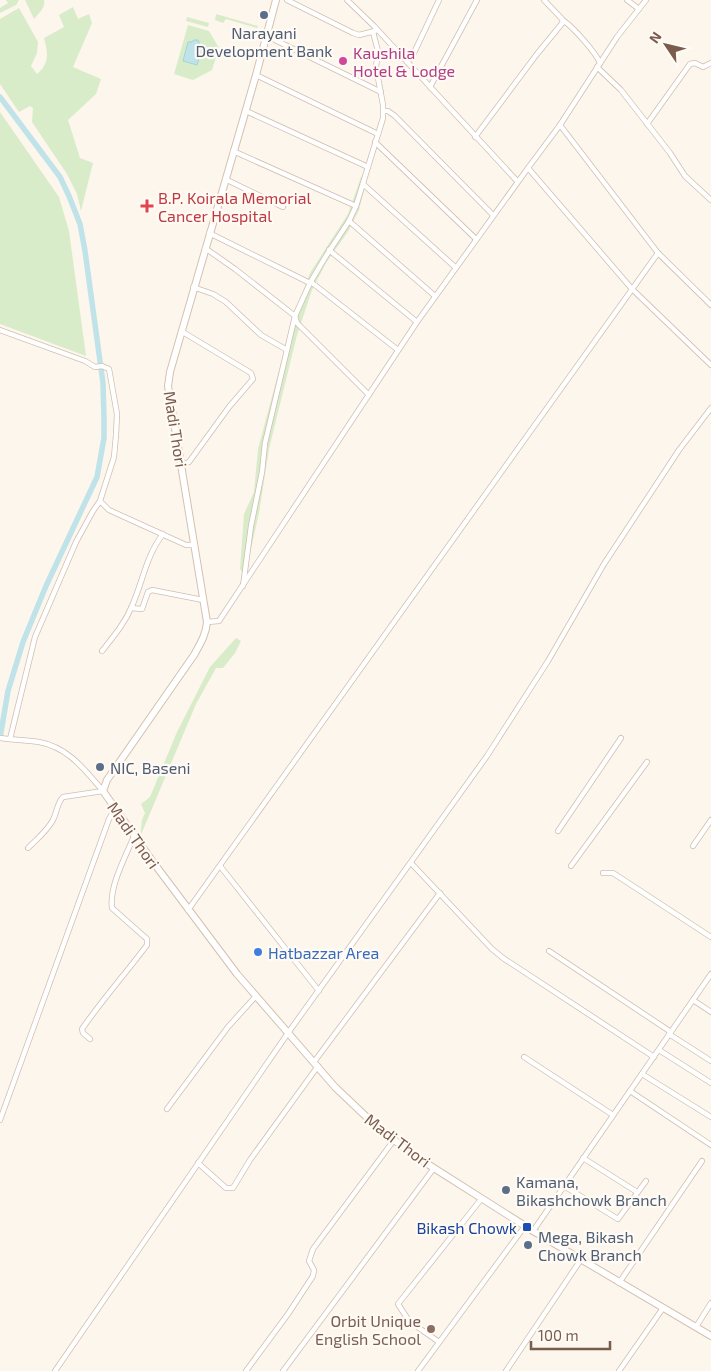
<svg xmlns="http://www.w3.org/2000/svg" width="711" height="1371" viewBox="0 0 711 1371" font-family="'Exo 2',sans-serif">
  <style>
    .green { fill: #d8ecc9 }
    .water { fill: #bfe3e8; stroke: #a5d3da }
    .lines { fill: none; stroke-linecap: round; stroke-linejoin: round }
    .canal { stroke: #bfe3e8; stroke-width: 5.5 }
    .street-casing { stroke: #d1beb0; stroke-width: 6 }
    .secondary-casing { stroke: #d6c0b0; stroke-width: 8 }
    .street { stroke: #fff; stroke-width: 4.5 }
    .secondary { stroke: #fff; stroke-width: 6 }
    .service-dot { fill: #5c6f8a; stroke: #fffaf3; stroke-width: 2 }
    .hotel-dot { fill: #d1479c; stroke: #fffaf3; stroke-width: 2 }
    .health-dot { fill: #e0444e; stroke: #fffaf3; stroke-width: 2 }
    .shop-dot { fill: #3f7fe0; stroke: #fffaf3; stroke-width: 2 }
    .transit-dot { fill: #1a4fb4; stroke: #fffaf3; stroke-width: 2 }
    .education-dot { fill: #8d6e63; stroke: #fffaf3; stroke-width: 2 }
    .labels { text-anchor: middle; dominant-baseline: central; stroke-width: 4.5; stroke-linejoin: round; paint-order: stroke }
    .service-label { font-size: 16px; fill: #4e5e75; stroke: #fffaf3; text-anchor: start }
    .hotel-label { font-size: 16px; fill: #b23c85; stroke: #fffaf3; text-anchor: start }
    .health-label { font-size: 16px; fill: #be3a42; stroke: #fffaf3; text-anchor: start }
    .street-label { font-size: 16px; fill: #7a5c4d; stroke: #fffaf3 }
    .shop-label { font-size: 16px; fill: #366cbe; stroke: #fffaf3; text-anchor: start }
    .transit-label { font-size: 16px; fill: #164399; stroke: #fffaf3; text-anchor: end }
    .education-label { font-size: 16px; fill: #785e54; stroke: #fffaf3; text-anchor: end }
  </style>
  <rect width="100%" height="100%" fill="#fdf6ec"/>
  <g class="green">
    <path d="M6 0H19L16 5 0 13V8L8 3Z"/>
    <path d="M25 0H44C46 7 39 13 34 19Z"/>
    <path d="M73 7 78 19 89 14 92 23 73 67 101 79 96 94 68 120 80 158 93 163 81 211 77 194 67 174 32 122 33 108 30 106 19 112 0 84V19L19 8 38 42 37 53 31 66 37 74C50 63 48 53 44 38L64 27 59 15Z"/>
    <path d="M216 14 258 26 257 28 226 19 223 23 215 20Z"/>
    <path d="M187 17 209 23 208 27 186 21Z"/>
    <path d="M188 25 209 31 219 48 212 70 193 80 174 74Z"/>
    <path d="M0 112 59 197 69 231 86 356 0 324Z"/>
    <path d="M369 171 359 210 349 230 326 263 312 290 297 335 269 449 259 513 245 576 240 569 244 514 254 492 258 449 293 318 310 273 348 214 361 177Z"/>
    <path d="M236 638 241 641 235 653 223 668H216L196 704 140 837 142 820 145 813 141 804 150 797 177 732 210 667Z"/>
  </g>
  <path class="water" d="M194 40H198L200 45 203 46 197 65 183 61 188 42H191Z"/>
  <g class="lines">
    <path class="canal" d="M0 97 60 177 69 196 80 224 85 251 103 383 104 418V438L97 477 46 586 23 642 8 691 0 738"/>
    <g class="street-casing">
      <g id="street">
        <path d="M287 0 353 33 359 35 375 31"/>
        <path d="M347 0 374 26 517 181"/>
        <path d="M544 0 562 19 563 22"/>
        <path d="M627 0 639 9"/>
        <path d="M646 0 617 37 560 125 528 168 632 289 711 365"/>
        <path d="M267 36 381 92"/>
        <path d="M407 62 412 57 439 0"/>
        <path d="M597 67 621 90 670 153 685 176 711 200"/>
        <path d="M256 75 378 134"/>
        <path d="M430 87 477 0"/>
        <path d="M246 111 368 167"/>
        <path d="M384 111H388L395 116 493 215"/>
        <path d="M647 124 690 64 695 63 703 67 711 63"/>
        <path d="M560 125 658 253 711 305"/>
        <path d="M475 137 537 54 564 21C574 28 596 53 600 63"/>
        <path d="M375 142 476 239"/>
        <path d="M233 151 356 206"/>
        <path d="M225 179 283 207"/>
        <path d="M363 184 455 267"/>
        <path d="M349 221 435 296"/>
        <path d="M209 233 310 283"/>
        <path d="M205 248 235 269 295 316 297 323 369 395"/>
        <path d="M329 250 417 322"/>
        <path d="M311 282 398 350"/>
        <path d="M193 287 213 294 226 302 261 335 287 350"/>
        <path d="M0 330 85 361 95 367 102 366 109 369 117 414 116 435 114 457 100 501 109 510 186 545H195"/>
        <path d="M181 331 251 373 253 379 229 407 189 462 181 465"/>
        <path d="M243 586 251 526 262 472 265 443 295 316 310 283 326 256 349 221 356 206 383 118V105L376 67 378 51 373 32"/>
        <path d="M131 608 142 609 148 592 152 590 203 600"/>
        <path d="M207 622 219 621 417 322 528 168"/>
        <path d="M102 651C114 636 125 623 132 606 143 581 146 556 163 534"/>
        <path d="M0 738C13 740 26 740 39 742 68 747 85 770 103 791"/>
        <path d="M10 739 35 637 76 542 93 511 100 501"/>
        <path d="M558 831 621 738"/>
        <path d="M693 846 711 820"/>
        <path d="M28 848C37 839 47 831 53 820 57 812 57 803 63 797L103 791"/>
        <path d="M411 863 492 949 503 958 654 1057"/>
        <path d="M220 866 319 991"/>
        <path d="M571 866 647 762"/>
        <path d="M603 873H613L711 937"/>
        <path d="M188 910 658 253"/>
        <path d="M549 951 671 1032"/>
        <path d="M693 1000 711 1012"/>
        <path d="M669 1034 711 1061"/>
        <path d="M90 1039 83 1033 82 1029C102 1000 126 973 147 945V939L112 908C109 886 126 856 134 836"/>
        <path d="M659 1050 711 1083"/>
        <path d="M524 1057 613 1115"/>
        <path d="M314 1062 440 893"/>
        <path d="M642 1074 711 1117"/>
        <path d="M630 1091 711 1145"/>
        <path d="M167 1109 228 1027 256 996"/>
        <path d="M0 1120 109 819 115 809"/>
        <path d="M583 1158 637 1192"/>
        <path d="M198 1163 226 1188H233L250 1160 318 1066"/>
        <path d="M564 1186 618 1219 646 1181"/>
        <path d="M533 1231 711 974"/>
        <path d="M619 1283 702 1161"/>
        <path d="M696 1327 711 1303"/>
        <path d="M439 1342 409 1321 398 1304 482 1198"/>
        <path d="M55 1371 288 1033 487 756 548 661 604 564 679 450 711 408"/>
        <path d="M246 1371 288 1314 313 1276 314 1270 309 1261 313 1249 394 1140"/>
        <path d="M283 1371 434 1168"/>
        <path d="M418 1371 525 1226"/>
        <path d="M506 1371 580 1261"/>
        <path d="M619 1371 663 1308"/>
      </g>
    </g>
    <g class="secondary-casing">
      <path id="secondary" d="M276 0 256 75 170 372 168 386 207 622C206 635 200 644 194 655L107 780 103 791 153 862 237 974 335 1087 376 1126 415 1156 533 1231 711 1336"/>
    </g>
    <use href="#street" class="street"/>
    <use href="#secondary" class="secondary"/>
  </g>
  <g class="service-dot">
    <circle cx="264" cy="15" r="5"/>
    <circle cx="100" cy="767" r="5"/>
    <circle cx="506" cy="1190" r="5"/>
    <circle cx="528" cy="1245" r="5"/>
  </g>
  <circle class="hotel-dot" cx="343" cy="61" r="5"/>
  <path class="health-dot" d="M144.5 198.5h5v5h5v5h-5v5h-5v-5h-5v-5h5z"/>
  <circle class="shop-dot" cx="258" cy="952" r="5"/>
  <rect class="transit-dot" x="522" y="1222" width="10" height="10" rx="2.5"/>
  <circle class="education-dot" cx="431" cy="1329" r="5"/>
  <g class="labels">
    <g class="service-label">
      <text x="264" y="32" text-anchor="middle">Narayani<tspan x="264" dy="18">Development Bank</tspan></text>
      <text x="110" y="767">NIC, Baseni</text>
      <text x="516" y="1181">Kamana,<tspan x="516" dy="18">Bikashchowk Branch</tspan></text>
      <text x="538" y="1236">Mega, Bikash<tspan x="538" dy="18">Chowk Branch</tspan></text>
    </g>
    <g class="hotel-label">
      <text x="353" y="52">Kaushila<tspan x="353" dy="18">Hotel &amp; Lodge</tspan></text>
    </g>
    <g class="health-label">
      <text x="158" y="197">B.P. Koirala Memorial<tspan x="158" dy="18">Cancer Hospital</tspan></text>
    </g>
    <g class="street-label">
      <text transform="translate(176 429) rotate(81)">Madi Thori</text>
      <text transform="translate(134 835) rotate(55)">Madi Thori</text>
      <text transform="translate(398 1140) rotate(37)">Madi Thori</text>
    </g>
    <g class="shop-label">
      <text x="268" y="952">Hatbazzar Area</text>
    </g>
    <g class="transit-label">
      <text x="517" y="1227">Bikash Chowk</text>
    </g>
    <g class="education-label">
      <text x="421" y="1320">Orbit Unique<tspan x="421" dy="18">English School</tspan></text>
    </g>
  </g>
  <g transform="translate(666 45) rotate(305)" stroke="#fffaf3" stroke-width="4" paint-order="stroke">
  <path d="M0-4L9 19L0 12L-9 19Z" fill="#7a5c4d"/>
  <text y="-8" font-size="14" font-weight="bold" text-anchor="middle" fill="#7a5c4d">N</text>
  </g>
  <path d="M531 1341v8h79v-8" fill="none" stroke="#7a5c4d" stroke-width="2.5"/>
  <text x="538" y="1341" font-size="15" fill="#7a5c4d" stroke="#fffaf3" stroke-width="4" paint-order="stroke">100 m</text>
</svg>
